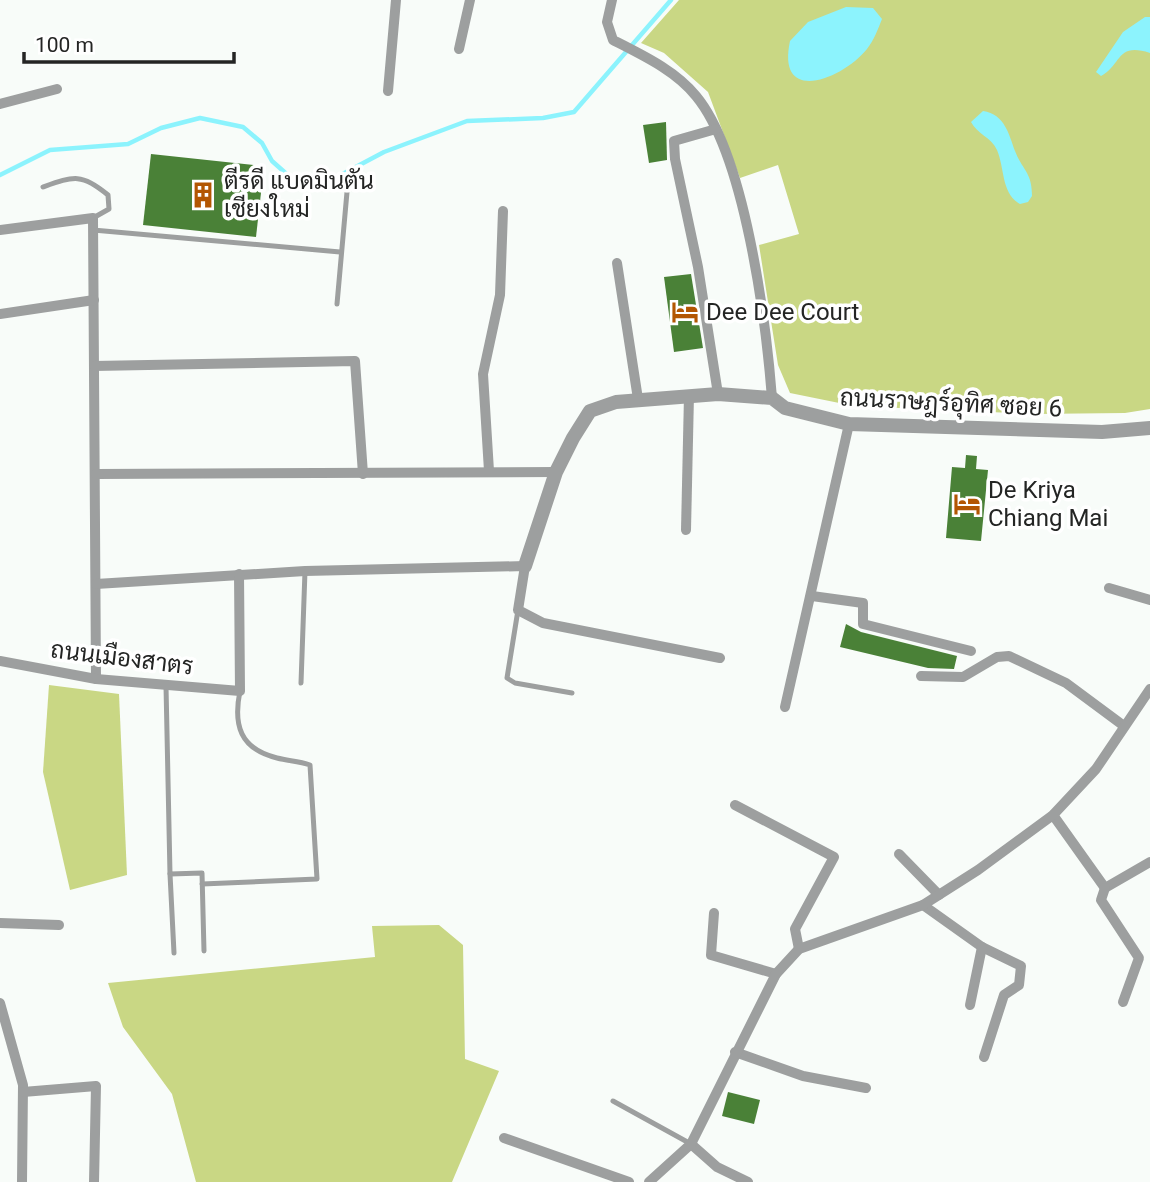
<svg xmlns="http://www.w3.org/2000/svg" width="1150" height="1182" viewBox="0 0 1150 1182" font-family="Roboto,Sarabun,sans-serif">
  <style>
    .green { fill: #c9d784 }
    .water { fill: #8cf3fd }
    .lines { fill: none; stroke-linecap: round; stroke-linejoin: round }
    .stream { stroke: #8cf3fd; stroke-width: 4.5 }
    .building { fill: #4a8137 }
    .service { stroke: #9d9f9f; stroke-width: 5 }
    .minor { stroke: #9d9f9f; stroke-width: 10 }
    .tertiary { stroke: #9d9f9f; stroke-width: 14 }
    .labels { text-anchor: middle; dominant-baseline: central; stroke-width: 7; stroke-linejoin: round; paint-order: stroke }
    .poi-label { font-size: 24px; fill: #242524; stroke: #fff; text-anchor: start }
    .street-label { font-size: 24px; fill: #242524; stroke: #fff }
  </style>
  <rect width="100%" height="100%" fill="#f8fcf9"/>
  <g class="green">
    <path d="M679 0H1150V409L1125 413 1032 414 854 406 790 393 778 365 759 245 799 234 778 165 740 178 708 92 664 53 641 43Z"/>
    <path d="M49 685 119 694 127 875 70 890 43 772Z"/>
    <path d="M439 925 463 945 465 1059 499 1071 452 1182H196L172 1094 123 1027 108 983 375 957 372 926Z"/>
  </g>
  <g class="water">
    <path d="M846 7 873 8 882 19C878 29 874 40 867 49 843 79 776 106 790 41L808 22Z"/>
    <path d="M1145 17H1150V53C1116 42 1122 65 1101 76L1096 72 1123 32Z"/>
    <path d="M983 111C1005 114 1009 135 1015 151 1023 171 1032 172 1032 196L1028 202 1020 204C1001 193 1005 169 997 150 991 137 977 134 971 122Z"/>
  </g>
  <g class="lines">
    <path class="stream" d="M0 175 50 150 128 144 161 128 200 118 243 127 262 143 272 161 299 185 335 178 384 152 467 121 543 118 574 112 671 0"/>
  </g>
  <g class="building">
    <path d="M666 122 667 160 649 163 643 125Z"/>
    <path d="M151 154 264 166 256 237 143 225Z"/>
    <path d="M691 274 703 348 674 352 664 277Z"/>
    <path d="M966 455 977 456 976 469 988 470 981 541 946 538 952 467 965 468Z"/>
    <path d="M846 624 861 632 957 656 954 669 928 668 840 647Z"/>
    <path d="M728 1092 760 1100 754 1124 722 1116Z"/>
  </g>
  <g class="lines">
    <g class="service">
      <path d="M43 187C74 176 82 173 108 195L109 209 93 218"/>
      <path d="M93 230 340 252"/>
      <path d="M337 304 347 192"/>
      <path d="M518 610 507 678 515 683 572 693"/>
      <path d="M301 683 305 571"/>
      <path d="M166 686 170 874 202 873 204 951"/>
      <path d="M170 874 174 953"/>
      <path d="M202 884 317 879 310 765C299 761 289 761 277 758 240 749 233 725 240 691"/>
      <path d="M613 1101 691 1144"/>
    </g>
    <g class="minor">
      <path d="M612 0 607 22 613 40C642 55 675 70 696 96 745 155 766 321 772 398"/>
      <path d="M459 49 470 0"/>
      <path d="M388 91 396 0"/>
      <path d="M0 104 57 89"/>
      <path d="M716 129 674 141 675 159 698 267 718 394"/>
      <path d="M0 230 93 218 96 679"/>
      <path d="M617 263 638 399"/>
      <path d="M0 314 94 300"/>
      <path d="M94 366 355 361 363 474"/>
      <path d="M489 471 483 374 500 295 503 211"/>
      <path d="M96 474 556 472"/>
      <path d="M686 530 689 395"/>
      <path d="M96 584 305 571 525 566 518 610 543 623 720 658"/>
      <path d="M1109 588 1150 600"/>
      <path d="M812 596 863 603V624L971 651"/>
      <path d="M0 661 96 679 240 691 239 574"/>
      <path d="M921 676 963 677 997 657 1009 656 1066 683 1124 726"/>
      <path d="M785 707 849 424"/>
      <path d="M735 805 834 857 795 929 799 949"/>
      <path d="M1053 815 1105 888 1150 862"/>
      <path d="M899 854 939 895"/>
      <path d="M1105 888 1101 900 1139 958 1123 1002"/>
      <path d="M923 905 982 947 1021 966 1019 985 1004 995 984 1057"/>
      <path d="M714 913 711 955 776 974"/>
      <path d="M0 923 59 925"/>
      <path d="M0 1003 23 1085 22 1182"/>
      <path d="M970 1005 982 947"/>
      <path d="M735 1052 803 1076 866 1088"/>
      <path d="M23 1092 96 1086 94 1182"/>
      <path d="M504 1138 629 1182"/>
      <path d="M691 1144 717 1167 748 1182"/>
      <path d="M649 1182 691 1144 776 974 799 949 923 905 978 870 1053 815 1096 769 1150 689"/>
    </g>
    <path class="tertiary" d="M525 566 556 472 573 438 590 411 616 402 718 394 772 398 785 408 849 424 1102 432 1150 428"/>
  </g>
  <defs>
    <g id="building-bare" transform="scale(2.1)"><path d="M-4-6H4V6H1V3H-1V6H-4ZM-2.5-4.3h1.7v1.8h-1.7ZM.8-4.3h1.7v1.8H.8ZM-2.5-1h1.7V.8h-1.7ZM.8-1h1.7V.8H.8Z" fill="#b35602" stroke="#fff" stroke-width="2.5" paint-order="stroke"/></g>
    <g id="hotel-bare" transform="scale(2.1)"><path d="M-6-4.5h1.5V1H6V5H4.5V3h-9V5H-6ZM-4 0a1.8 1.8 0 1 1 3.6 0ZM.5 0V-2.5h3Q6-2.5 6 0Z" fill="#b35602" stroke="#fff" stroke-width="2.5" paint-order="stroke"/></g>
  </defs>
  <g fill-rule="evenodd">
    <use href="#building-bare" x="203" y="195"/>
    <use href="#hotel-bare" x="685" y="312"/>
    <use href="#hotel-bare" x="967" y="504"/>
  </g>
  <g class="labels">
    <g class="poi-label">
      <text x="224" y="181">ตีรดี แบดมินตัน<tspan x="224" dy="28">เชียงใหม่</tspan></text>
      <text x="706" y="312">Dee Dee Court</text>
      <text x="988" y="490">De Kriya<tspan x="988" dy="28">Chiang Mai</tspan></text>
    </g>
    <g class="street-label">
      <text transform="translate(951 403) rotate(3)">ถนนราษฎร์อุทิศ ซอย 6</text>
      <text transform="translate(122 658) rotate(7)">ถนนเมืองสาตร</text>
    </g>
  </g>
  <path d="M24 52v10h210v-10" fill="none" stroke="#242524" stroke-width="3.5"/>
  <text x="35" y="52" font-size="21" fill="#242524" stroke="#ffffff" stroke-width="5" paint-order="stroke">100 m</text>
</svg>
